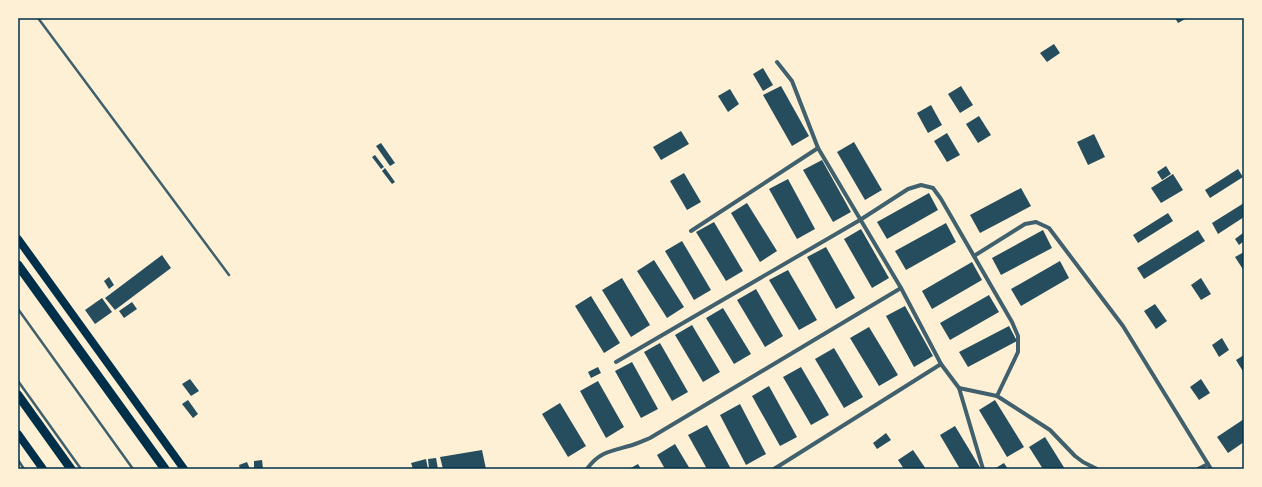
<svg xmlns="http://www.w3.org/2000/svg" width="1262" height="487" viewBox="0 0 1262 487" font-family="'Noto Serif',serif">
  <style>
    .building { fill: #264d5e }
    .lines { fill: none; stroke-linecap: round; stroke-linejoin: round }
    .service { stroke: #3f606c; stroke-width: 2.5 }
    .minor { stroke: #3f606c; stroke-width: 4 }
    .primary { stroke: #003049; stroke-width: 8 }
    .trunk { stroke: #003049; stroke-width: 9 }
    .neatline { fill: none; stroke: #003049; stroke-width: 1.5 }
  </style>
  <rect width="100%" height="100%" fill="#fdf0d5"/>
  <g class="building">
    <path d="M1175 18H1187L1178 23Z"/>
    <path d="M1054 44 1060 53 1047 62 1040 53Z"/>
    <path d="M763 68 773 85 763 91 753 74Z"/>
    <path d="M781 86 809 136 792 146 763 95Z"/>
    <path d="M961 86 973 105 960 113 948 94Z"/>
    <path d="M730 89 739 104 728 112 718 96Z"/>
    <path d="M931 105 942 125 928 133 917 113Z"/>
    <path d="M979 116 991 135 978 143 966 124Z"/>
    <path d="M681 131 689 144 661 160 653 147Z"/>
    <path d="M947 133 960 155 947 162 934 141Z"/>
    <path d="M1094 134 1105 157 1088 165 1077 142Z"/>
    <path d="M854 142 882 190 865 200 837 152Z"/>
    <path d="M381 143 395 163 390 166 376 146Z"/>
    <path d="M375 155 384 167 381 169 372 157Z"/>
    <path d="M822 160 851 212 833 222 803 170Z"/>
    <path d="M1166 166 1171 174 1162 180 1157 172Z"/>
    <path d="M385 168 395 182 392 184 382 171Z"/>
    <path d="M1238 169 1243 177 1210 198 1205 190Z"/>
    <path d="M684 173 701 202 687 210 670 181Z"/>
    <path d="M1173 174 1183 190 1161 203 1151 188Z"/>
    <path d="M788 179 815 229 797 239 769 189Z"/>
    <path d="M1021 188 1031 206 980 233 970 215Z"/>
    <path d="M929 193 938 210 887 239 877 222Z"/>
    <path d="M747 203 777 251 760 262 731 213Z"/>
    <path d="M1244 203V217L1218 234 1212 223Z"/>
    <path d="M1168 213 1173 221 1138 243 1133 235Z"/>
    <path d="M714 222 743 271 726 281 696 232Z"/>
    <path d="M946 223 956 242 906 270 895 251Z"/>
    <path d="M861 229 889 278 872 288 844 239Z"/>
    <path d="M1043 230 1052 248 1001 275 992 258Z"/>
    <path d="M1198 230 1205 241 1144 279 1137 268Z"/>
    <path d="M1243 233 1244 241 1239 245 1235 239Z"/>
    <path d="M682 241 711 290 694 300 665 251Z"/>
    <path d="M826 247 855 298 836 309 807 257Z"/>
    <path d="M1244 252V271L1235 257Z"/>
    <path d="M162 255 171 268 115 310 105 298Z"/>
    <path d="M654 260 684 307 667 318 637 271Z"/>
    <path d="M1060 261 1069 278 1021 306 1011 289Z"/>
    <path d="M972 262 982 280 932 309 922 291Z"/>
    <path d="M788 270 817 320 799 330 769 280Z"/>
    <path d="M109 277 114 285 109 289 104 281Z"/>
    <path d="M622 278 650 325 631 337 602 290Z"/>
    <path d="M1201 278 1211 294 1201 300 1191 285Z"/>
    <path d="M756 289 783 336 765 347 737 300Z"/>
    <path d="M989 295 999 312 950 340 940 323Z"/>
    <path d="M591 296 620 343 604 353 575 306Z"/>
    <path d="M102 298 112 312 95 324 85 310Z"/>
    <path d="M132 302 137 309 124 318 119 311Z"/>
    <path d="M1155 304 1167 321 1156 329 1144 311Z"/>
    <path d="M905 306 933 356 914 367 886 316Z"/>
    <path d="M723 308 751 354 734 364 706 318Z"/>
    <path d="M692 325 720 372 703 382 675 335Z"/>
    <path d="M1009 326 1017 341 968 367 959 352Z"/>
    <path d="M869 327 898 375 879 386 850 338Z"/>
    <path d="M1222 338 1229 350 1219 357 1212 345Z"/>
    <path d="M660 343 688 392 672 401 644 352Z"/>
    <path d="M834 348 863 397 844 408 815 359Z"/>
    <path d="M1244 355V373L1236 360Z"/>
    <path d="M632 362 658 409 641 418 615 371Z"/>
    <path d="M598 367 601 373 591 378 588 372Z"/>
    <path d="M801 367 829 415 811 425 783 377Z"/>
    <path d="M190 379 199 391 191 396 182 384Z"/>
    <path d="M1201 379 1210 393 1199 400 1190 387Z"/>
    <path d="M598 381 624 427 606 438 580 391Z"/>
    <path d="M769 386 797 437 780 446 752 396Z"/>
    <path d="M188 400 198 414 193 418 182 404Z"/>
    <path d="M995 400 1024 447 1007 457 979 410Z"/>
    <path d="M560 403 586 446 568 457 542 414Z"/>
    <path d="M740 404 766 454 746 465 720 415Z"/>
    <path d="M1244 419V442L1228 453 1217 437Z"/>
    <path d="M707 425 731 469H707L688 435Z"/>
    <path d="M955 426 981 469H960L940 435Z"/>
    <path d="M886 433 891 440 877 449 873 443Z"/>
    <path d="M1045 437 1065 469H1043L1029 447Z"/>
    <path d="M675 444 690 469H665L657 455Z"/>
    <path d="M482 450 486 469H443L440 457Z"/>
    <path d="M913 450 926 469H904L898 460Z"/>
    <path d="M436 458 438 469H429L428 459Z"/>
    <path d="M426 459 428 469H413L411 463Z"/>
    <path d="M262 460 263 469H254V461Z"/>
    <path d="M247 462 250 469H240L239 465Z"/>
    <path d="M1004 463 1008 469H994Z"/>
    <path d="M638 464 641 469H629Z"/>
  </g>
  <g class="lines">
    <g class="service">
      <path d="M38 18 229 275"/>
      <path d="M18 309 133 469"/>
      <path d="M18 381 81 469"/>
      <path d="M18 460 24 469"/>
    </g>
    <g class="minor">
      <path d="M777 62 792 81 818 148 901 288 941 364 959 388 997 396 1050 430 1075 456 1083 462 1097 469"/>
      <path d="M691 231 818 148"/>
      <path d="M974 256 1025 224 1036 222 1049 228 1123 326 1211 469"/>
      <path d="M616 362 860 220 908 189 921 185 933 188 941 199 1012 322 1018 336V352L997 396"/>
      <path d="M959 388 983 469"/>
      <path d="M587 469C599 452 611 451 629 446 637 444 643 441 650 438L901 288"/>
      <path d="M774 469 941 364"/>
      <path d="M1198 469 1208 464"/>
    </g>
    <g class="primary">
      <path d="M18 239 184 469"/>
      <path d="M18 434 43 469"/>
    </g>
    <g class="trunk">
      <path d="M18 265 165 469"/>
      <path d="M18 395 71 469"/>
    </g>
  </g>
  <rect width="1262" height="487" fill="none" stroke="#fdf0d5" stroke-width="38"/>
  <rect x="19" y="19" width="1224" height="449" class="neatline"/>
</svg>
